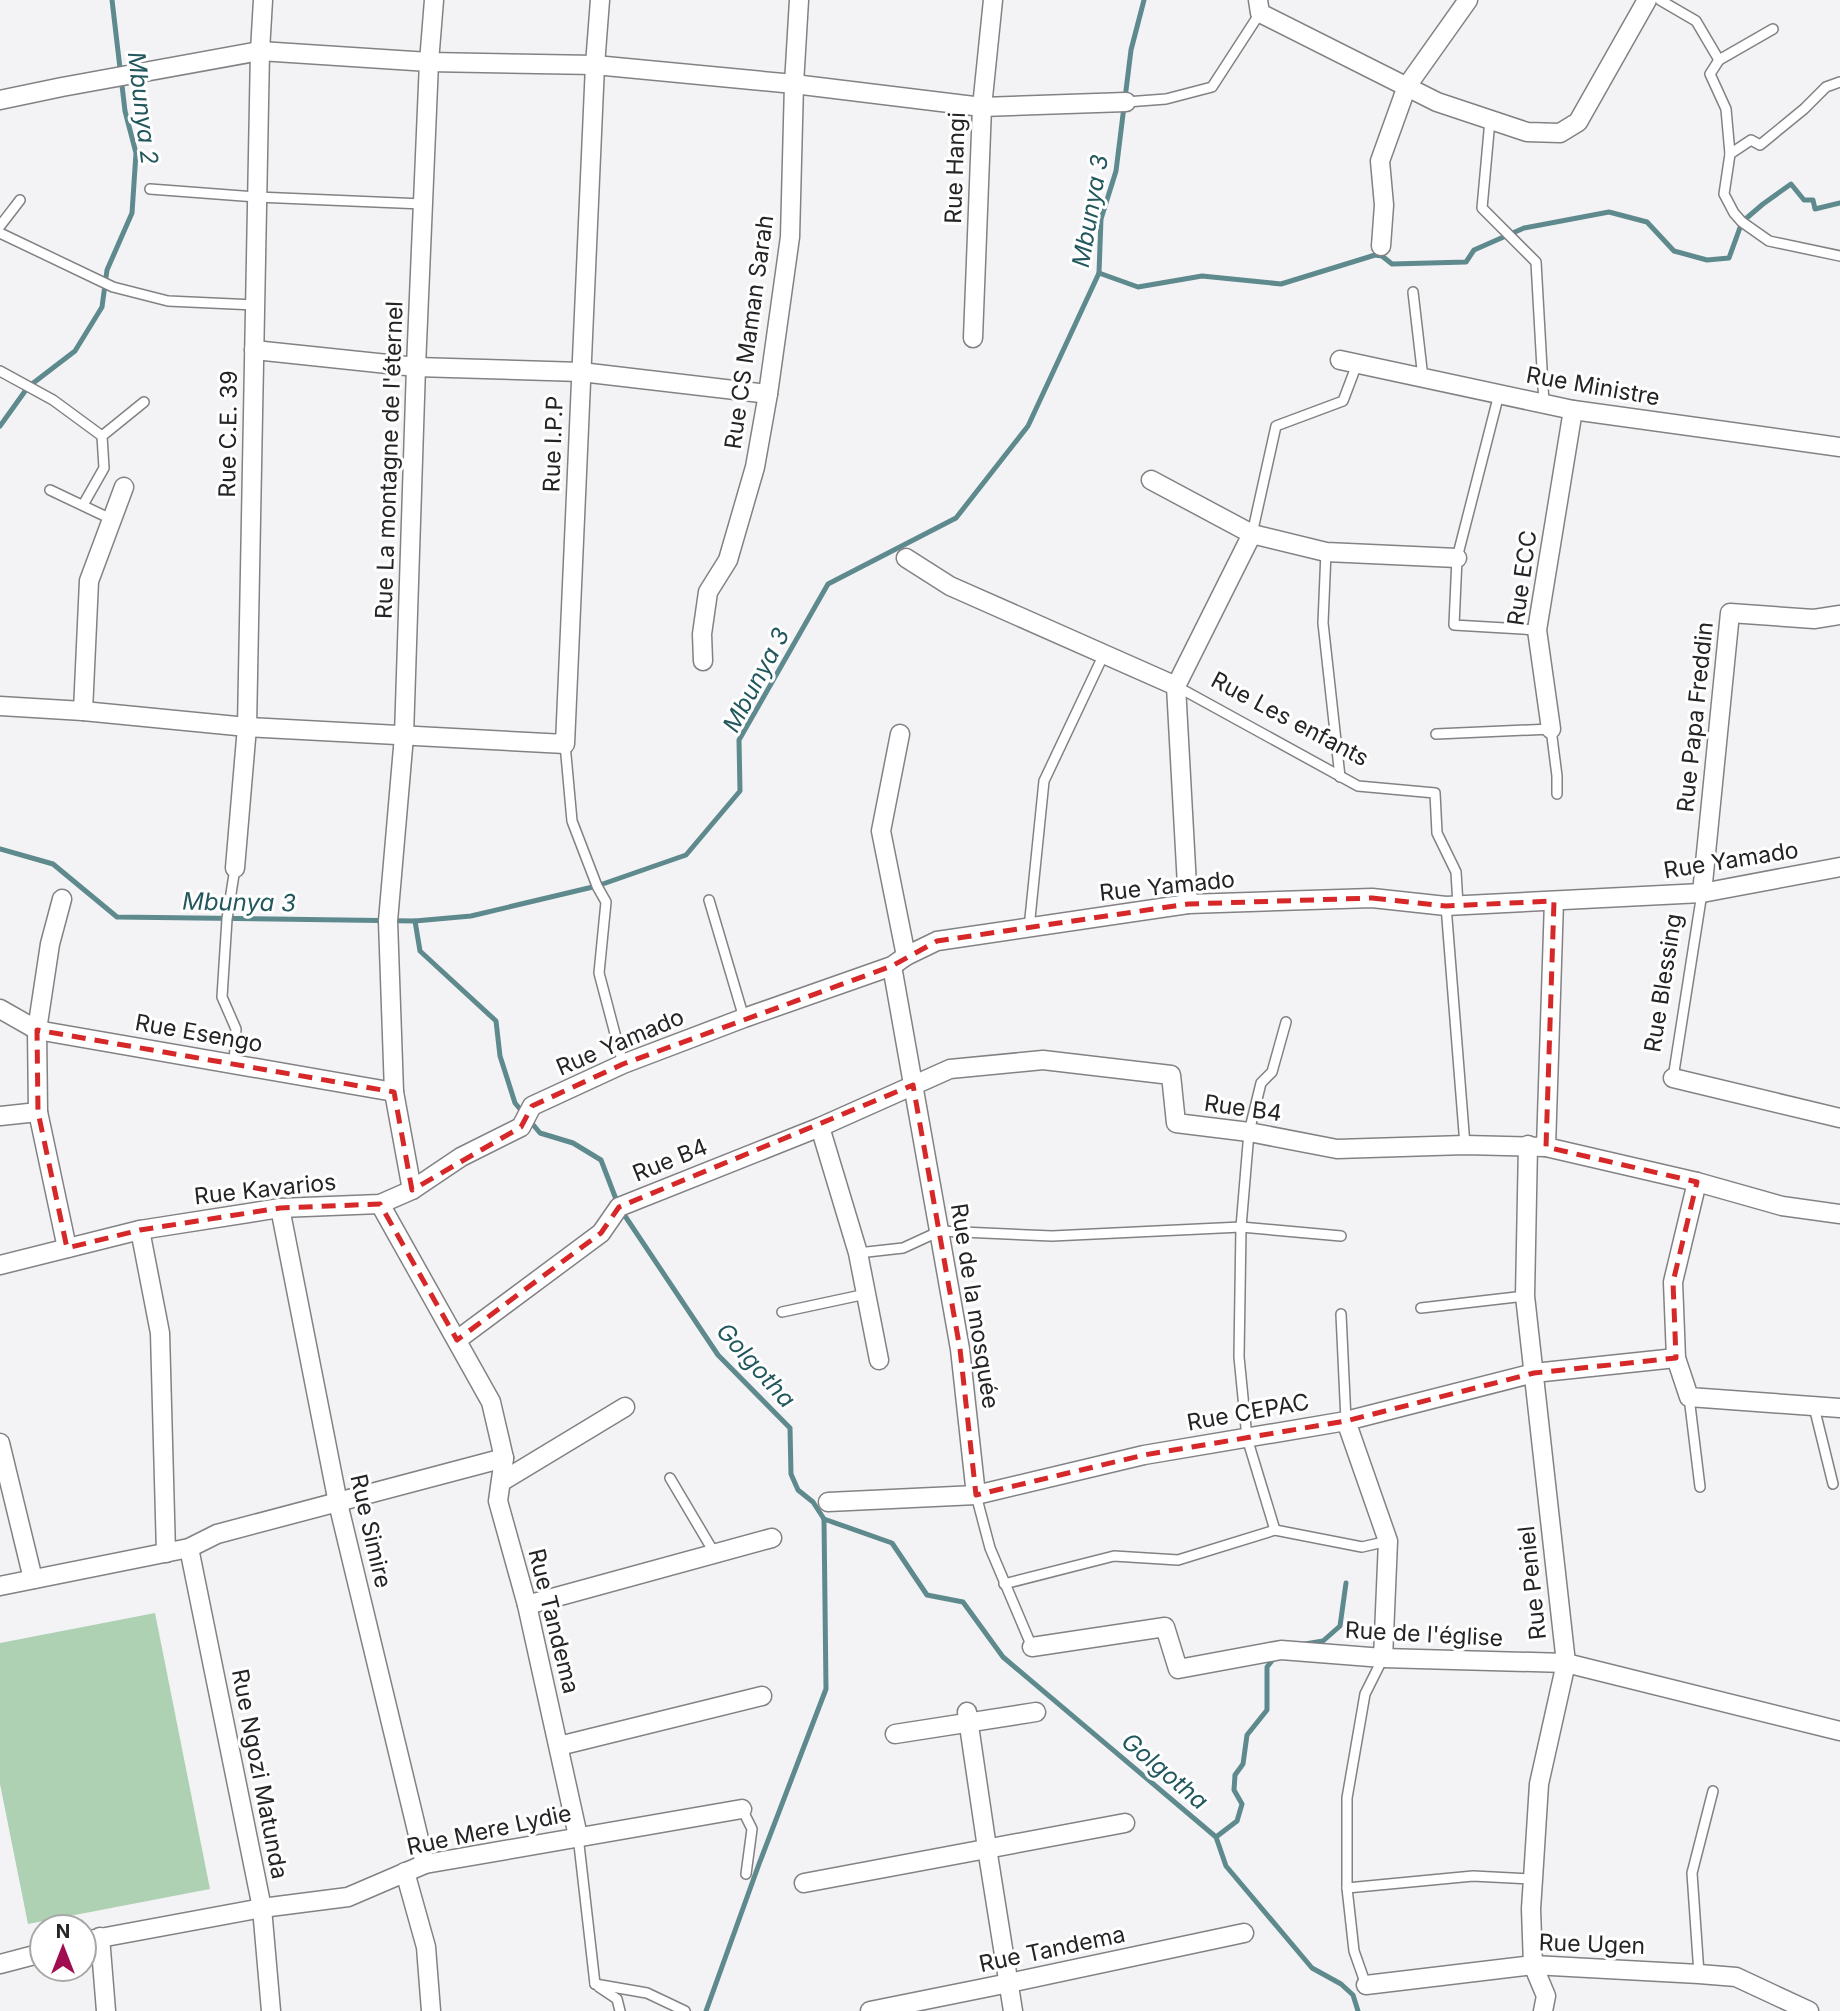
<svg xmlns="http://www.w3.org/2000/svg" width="1840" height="2011" viewBox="0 0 1840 2011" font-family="Inter,sans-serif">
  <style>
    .green { fill: #aed1b3 }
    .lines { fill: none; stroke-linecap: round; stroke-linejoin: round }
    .stream { stroke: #5e8a8e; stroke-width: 5 }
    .lane-casing { stroke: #828285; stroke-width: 12 }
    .street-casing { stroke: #828285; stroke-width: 21 }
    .lane { stroke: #fff; stroke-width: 9 }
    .street { stroke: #fff; stroke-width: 18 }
    .marked { fill: none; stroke: #d62828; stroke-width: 5; stroke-dasharray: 14 9; stroke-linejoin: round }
    .labels { text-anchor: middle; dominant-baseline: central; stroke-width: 6; stroke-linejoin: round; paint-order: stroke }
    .street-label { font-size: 23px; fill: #242425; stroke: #fff }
    .water-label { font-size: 24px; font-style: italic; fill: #22585d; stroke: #fff }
  </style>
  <rect width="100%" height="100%" fill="#f3f3f6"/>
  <path class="green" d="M155 1613 210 1889 28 1924 0 1784V1643Z"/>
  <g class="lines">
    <g class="stream">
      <path d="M1099 273 1138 287 1202 276 1281 284 1375 255 1382 256 1392 264 1466 262 1474 250 1524 228 1609 212 1647 222 1674 251 1707 260 1729 258 1742 222 1763 204 1791 184 1804 200H1813L1815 209 1840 203"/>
      <path d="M0 426 28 387 75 351 102 307 107 270 132 213 136 153 125 111 112 0"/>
      <path d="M0 849 53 864 117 917 415 921 471 916 597 886 686 855 740 791 739 740 828 584 956 518 1028 426 1099 273 1101 219 1116 171 1131 50 1144 0"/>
      <path d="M415 921 420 951 496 1021 500 1056 515 1103 540 1133 573 1143 601 1160 619 1207 718 1355 790 1428 791 1474 798 1490 813 1502 824 1519 892 1543 927 1595 963 1602 1003 1657 1216 1837 1226 1866 1312 1968 1341 1984 1353 1995 1358 2011"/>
      <path d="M1305 1644 1323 1641 1340 1626 1346 1583"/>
      <path d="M1216 1837 1237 1821 1242 1804 1234 1790 1235 1775 1243 1764 1247 1735 1267 1710V1667L1275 1657"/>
      <path d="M706 2011 759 1864 826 1689 824 1519"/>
    </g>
    <g class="lane-casing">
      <g id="lane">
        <path d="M1660 0 1696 21 1719 60 1710 74 1726 109 1730 154"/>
        <path d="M1719 60 1773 29"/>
        <path d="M1840 82 1826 87 1804 109 1760 145 1751 140 1730 154 1724 194 1734 213 1742 222 1769 241 1840 256"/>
        <path d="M1126 102 1166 99 1212 87 1260 13"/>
        <path d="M1490 120 1482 208 1536 262 1544 404"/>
        <path d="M150 189 257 197 423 204"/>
        <path d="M0 226 20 200"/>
        <path d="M0 233 113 287 168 301 255 305"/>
        <path d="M1413 292 1423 378"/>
        <path d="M0 371 53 400 102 436"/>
        <path d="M1499 394 1457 558 1454 625 1537 630"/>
        <path d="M50 490 111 519"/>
        <path d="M83 505 104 468 102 436 144 402"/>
        <path d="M1252 534 1276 426 1343 401 1357 364"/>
        <path d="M1326 552 1323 623 1340 777"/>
        <path d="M1176 686 1358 786 1435 793 1437 833 1456 872 1458 905"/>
        <path d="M1436 734 1551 729 1557 776V794"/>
        <path d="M565 744 572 821 597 886 606 902 599 973 623 1064"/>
        <path d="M709 900 744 1018"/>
        <path d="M1446 906 1465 1145"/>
        <path d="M1029 928 1044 781 1104 654"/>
        <path d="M234 1064 236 1029 222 997 227 919 235 868"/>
        <path d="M1673 1078 1702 893"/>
        <path d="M858 1253 903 1248 940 1231 1052 1236 1241 1227 1341 1236"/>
        <path d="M1421 1308 1525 1296"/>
        <path d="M782 1312 866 1294"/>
        <path d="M1341 1314 1346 1421"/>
        <path d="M1689 1397 1700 1487"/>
        <path d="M1814 1407 1833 1484"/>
        <path d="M670 1478 715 1554"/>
        <path d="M976 1495 990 1548 1032 1647"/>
        <path d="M1275 1530 1247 1438 1239 1357 1241 1227 1249 1132 1261 1083 1272 1072 1286 1022"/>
        <path d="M1004 1584 1114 1556 1178 1560 1275 1530 1362 1547 1388 1541"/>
        <path d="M742 1809 752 1829 746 1874"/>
        <path d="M578 1836 595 1984"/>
        <path d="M1347 1888 1473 1876 1533 1879"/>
        <path d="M1699 1974 1692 1873 1713 1791"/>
        <path d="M595 1984 647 1993 685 2011"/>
        <path d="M1366 1985 1354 1951 1347 1888V1798L1365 1694 1383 1658"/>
        <path d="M599 1987 617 1999 620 2011"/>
      </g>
    </g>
    <g class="street-casing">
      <g id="street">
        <path d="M1258 0 1260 13 1437 102 1527 132 1560 133 1578 122 1647 0"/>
        <path d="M0 100 62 87 260 51 429 62 595 65 794 84 982 107 1126 102"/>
        <path d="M1381 246 1384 205 1380 161 1407 86 1468 0"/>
        <path d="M973 338 982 107 993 0"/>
        <path d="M254 350 416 367 581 372 768 394"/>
        <path d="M1340 360 1573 410 1840 447"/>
        <path d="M1151 480 1252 534 1326 552 1457 558"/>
        <path d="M906 558 950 586 1176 686"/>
        <path d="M703 661 702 634 708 592 728 560 755 467 768 394 790 237 794 84 799 0"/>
        <path d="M0 706 83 711 247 727 565 744 595 65 600 0"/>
        <path d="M83 711 89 581 124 487"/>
        <path d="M1551 729 1537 630 1573 410"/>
        <path d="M900 734 881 831 906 956"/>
        <path d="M235 868 247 727 260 51 263 0"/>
        <path d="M1702 893 1730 613 1814 619 1840 615"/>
        <path d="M62 899 50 944 37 1030 38 1112 67 1248"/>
        <path d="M1188 904 1176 686 1252 534"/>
        <path d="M892 966 960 1349 976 1495"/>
        <path d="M0 1009 37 1030 394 1092"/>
        <path d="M1673 1078 1840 1118"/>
        <path d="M0 1116 38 1112"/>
        <path d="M820 1127 858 1253 879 1360"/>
        <path d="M1528 1145 1525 1296 1566 1663 1539 1784 1533 1879 1531 1909 1533 1965 1546 1996 1543 2011"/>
        <path d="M1546 1147 1554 901"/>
        <path d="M1697 1182 1673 1282 1676 1358 1689 1397 1840 1408"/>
        <path d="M412 1190 394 1092 388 921 404 736 416 367 429 62 434 0"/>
        <path d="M380 1204 491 1402 504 1458 498 1501 527 1605 578 1836"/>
        <path d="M280 1208 338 1503 425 1864"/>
        <path d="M140 1230 160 1333 166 1553"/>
        <path d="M0 1265 140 1230 280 1208 380 1204 412 1190 461 1157 521 1127 532 1106 623 1064 744 1018 892 966 906 956 937 941 1188 904 1372 898 1446 906 1702 893 1840 867"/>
        <path d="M457 1340 601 1233 619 1207 820 1127 950 1069 1043 1060 1171 1075 1176 1123 1249 1132 1337 1149 1465 1145 1546 1147 1697 1182 1782 1206 1840 1214"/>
        <path d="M1346 1421 1388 1541 1383 1658"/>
        <path d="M0 1443 33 1579"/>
        <path d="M501 1482 625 1407"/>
        <path d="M828 1502 976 1495 1144 1455 1346 1421 1534 1373 1676 1358"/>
        <path d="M189 1548 262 1908 271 2011"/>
        <path d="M0 1586 189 1548 217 1534 504 1458"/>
        <path d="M527 1605 772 1538"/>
        <path d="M1032 1647 1165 1627 1178 1669 1281 1650 1383 1658 1566 1663 1840 1731"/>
        <path d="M967 1712 987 1848 1013 2011"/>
        <path d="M895 1734 1036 1712"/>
        <path d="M559 1746 762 1696"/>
        <path d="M405 1872 426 1947 431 2011"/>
        <path d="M804 1883 1125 1823"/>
        <path d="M100 1937 106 2011"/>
        <path d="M84 1941 262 1908 348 1897 425 1864 742 1809"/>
        <path d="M0 1964 42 1953"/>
        <path d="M1366 1985 1533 1965 1699 1974 1736 1977 1809 2011"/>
        <path d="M870 2011 1009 1983 1244 1933"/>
      </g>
    </g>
    <use href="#lane" class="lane"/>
    <use href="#street" class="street"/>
  </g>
  <path class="marked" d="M1372 898 1446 906 1554 901 1546 1147 1697 1182 1673 1282 1676 1358 1534 1373 1346 1421 1144 1455 976 1495 960 1349 913 1085 619 1207 601 1233 457 1340 380 1204 280 1208 140 1230 67 1248 38 1112 37 1030 394 1092 412 1190 521 1127 532 1106 623 1064 892 966 937 941 1188 904Z"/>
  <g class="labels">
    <g class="street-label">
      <text transform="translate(955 168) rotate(-88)">Rue Hangi</text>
      <text transform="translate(749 332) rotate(-82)">Rue CS Maman Sarah</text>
      <text transform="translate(1593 386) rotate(10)">Rue Ministre</text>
      <text transform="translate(228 434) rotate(-89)">Rue C.E. 39</text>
      <text transform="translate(553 444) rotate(-88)">Rue I.P.P</text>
      <text transform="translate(389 460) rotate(-88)">Rue La montagne de l'éternel</text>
      <text transform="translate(1522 578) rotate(-82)">Rue ECC</text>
      <text transform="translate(1695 717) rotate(-84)">Rue Papa Freddin</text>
      <text transform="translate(1290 719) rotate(28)">Rue Les enfants</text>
      <text transform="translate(1731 860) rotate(-9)">Rue Yamado</text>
      <text transform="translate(1167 886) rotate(-6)">Rue Yamado</text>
      <text transform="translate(1663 983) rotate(-81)">Rue Blessing</text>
      <text transform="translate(199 1033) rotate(10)">Rue Esengo</text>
      <text transform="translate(620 1042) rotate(-23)">Rue Yamado</text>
      <text transform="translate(1243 1108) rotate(8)">Rue B4</text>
      <text transform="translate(670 1160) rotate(-22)">Rue B4</text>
      <text transform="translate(265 1189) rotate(-6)">Rue Kavarios</text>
      <text transform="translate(975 1306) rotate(81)">Rue de la mosquée</text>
      <text transform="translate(1248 1412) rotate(-10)">Rue CEPAC</text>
      <text transform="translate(371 1531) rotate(77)">Rue Simire</text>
      <text transform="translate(1532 1583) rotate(-96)">Rue Peniel</text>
      <text transform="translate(554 1621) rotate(76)">Rue Tandema</text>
      <text transform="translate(1424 1634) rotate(3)">Rue de l'église</text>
      <text transform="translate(260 1774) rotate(79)">Rue Ngozi Matunda</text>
      <text transform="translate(489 1830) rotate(-12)">Rue Mere Lydie</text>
      <text transform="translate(1592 1944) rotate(2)">Rue Ugen</text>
      <text transform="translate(1052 1949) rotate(-12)">Rue Tandema</text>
    </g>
    <g class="water-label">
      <text transform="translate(143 108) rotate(83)">Mbunya 2</text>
      <text transform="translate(1090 211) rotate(-80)">Mbunya 3</text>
      <text transform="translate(756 680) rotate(-62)">Mbunya 3</text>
      <text transform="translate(239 902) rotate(1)">Mbunya 3</text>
      <text transform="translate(756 1365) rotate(48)">Golgotha</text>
      <text transform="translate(1165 1771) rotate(40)">Golgotha</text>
    </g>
  </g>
  <g transform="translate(63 1948)"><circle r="33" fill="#ffffff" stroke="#a7a7a8" stroke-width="2"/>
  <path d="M0-5L12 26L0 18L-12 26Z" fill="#a10d51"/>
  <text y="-10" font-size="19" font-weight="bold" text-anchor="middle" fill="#242425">N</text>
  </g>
</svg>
